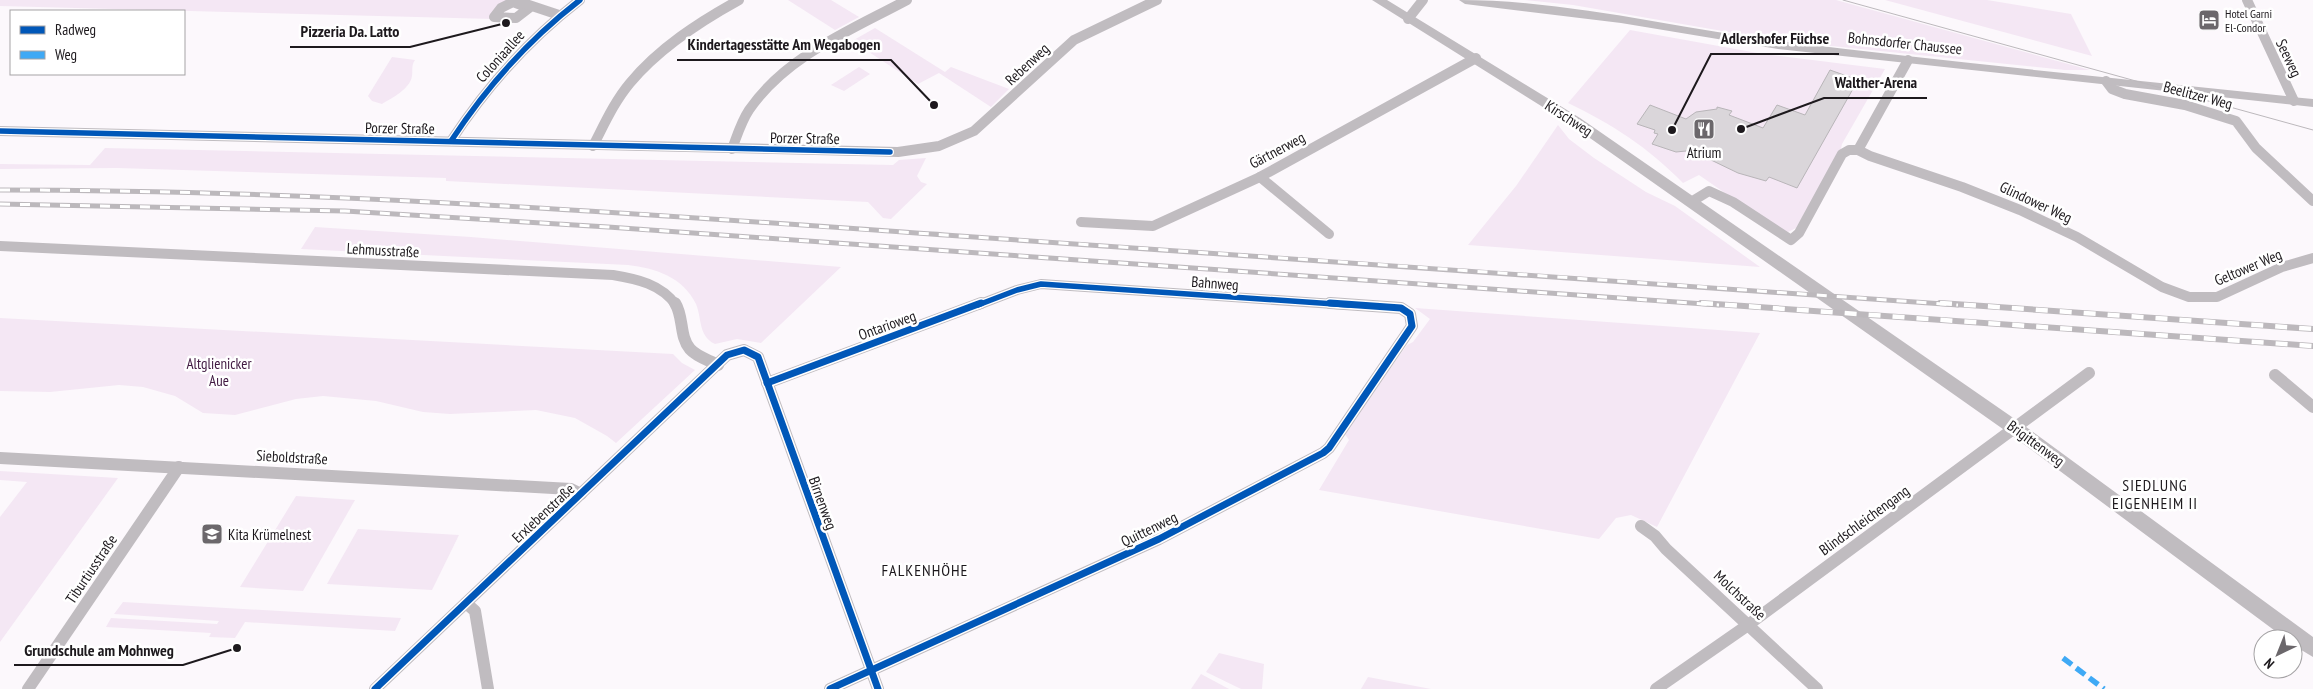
<svg xmlns="http://www.w3.org/2000/svg" width="2313" height="689" viewBox="0 0 2313 689" font-family="'PT Sans Narrow',sans-serif">
  <style>
    .green { fill: #f4e7f4 }
    .building { fill: #dad6da; stroke: #b8b5b8 }
    .lines { fill: none; stroke-linecap: round; stroke-linejoin: round }
    .street-far1 { stroke: #c0bcc0; stroke-width: 10 }
    .street { stroke: #c0bcc0; stroke-width: 12 }
    .secondary { fill: #c0bcc0; fill-rule: evenodd }
    .tram { stroke: #bcb8bc; stroke-width: 1 }
    .rail-far1-casing { stroke: #bcb8bc; stroke-width: 5 }
    .rail-casing { stroke: #bcb8bc; stroke-width: 6 }
    .rail-far1 { stroke: #fff; stroke-width: 3; stroke-dasharray: 10; stroke-linecap: butt }
    .rail { stroke: #fff; stroke-width: 4.5; stroke-dasharray: 12; stroke-linecap: butt }
    .quiet { stroke: #3fa9f5; stroke-width: 5.5; stroke-dasharray: 11 5.5; stroke-linecap: butt }
    .cycleway-far1-casing { stroke: #fff; stroke-width: 8 }
    .cycleway-casing { stroke: #fff; stroke-width: 10 }
    .cycleway-far1 { stroke: #0057b8; stroke-width: 5.5 }
    .cycleway { stroke: #0057b8; stroke-width: 7 }
    .labels { text-anchor: middle; dominant-baseline: central; stroke-width: 5; stroke-linejoin: round; paint-order: stroke }
    .far-poi-label { font-size: 12px; fill: #1d191d; stroke: #fff; text-anchor: start }
    .street-label { font-size: 15px; fill: #1d191d; stroke: #fff }
    .poi-label { font-size: 15px; fill: #1d191d; stroke: #fff }
    .park-label { font-size: 15px; fill: #411a42; stroke: #fff }
    .neighbourhood-label { font-size: 16px; letter-spacing: 1px; fill: #1d191d; stroke: #fff }
    .leader { fill: none; stroke: #1d191d; stroke-width: 2 }
    .callout-dot { fill: #1d191d; stroke: #fff; stroke-width: 2 }
    .callout-label { font-size: 16px; text-anchor: middle; font-weight: bold; fill: #1d191d; stroke: #fff; stroke-width: 5; stroke-linejoin: round; paint-order: stroke }
  </style>
  <rect width="100%" height="100%" fill="#fcf8fc"/>
  <g class="green">
    <path d="M0 0H508L493 19 0 6Z"/>
    <path d="M788 0H831L859 17 835 30Z"/>
    <path d="M1525 0H1836L2090 70H2065L1774 40 1573 5Z"/>
    <path d="M1885 0H1987L2071 14 2092 56Z"/>
    <path d="M875 28 945 72 951 67 1009 89 991 107 939 73 918 84 852 41Z"/>
    <path d="M1630 30 1763 54 1885 69 1842 144 1840 153 1796 228 1788 232 1771 225 1699 175 1683 183C1649 148 1612 124 1568 103Z"/>
    <path d="M392 57 415 60C411 66 413 69 412 76 410 89 392 98 382 104L372 101 368 96Z"/>
    <path d="M859 67 870 74 844 91 831 85Z"/>
    <path d="M1558 125 1569 139 1594 158 1646 192 1675 206 1760 267 1468 245 1516 186Z"/>
    <path d="M105 148 893 165 899 160 926 158 917 176 921 182 927 184 891 219 883 218 868 202 446 181V178L117 168 0 169V164L90 165Z"/>
    <path d="M315 227 471 237 841 267 761 343 737 339 715 344C698 336 702 318 696 304 683 277 655 268 628 265L301 249Z"/>
    <path d="M1415 308 1760 333 1657 527 1631 515 1616 518 1599 539 1319 490 1349 440 1344 433 1407 345 1413 342 1430 319Z"/>
    <path d="M0 318 673 354 682 363 695 370 616 443 607 436 575 418 536 410 450 414 423 412 376 401 323 396 296 399 235 415 203 413 175 396 143 387 119 385 50 392 0 391Z"/>
    <path d="M0 471 118 478 0 642V517L27 482 0 480Z"/>
    <path d="M296 496 355 500 303 591 240 587Z"/>
    <path d="M358 529 459 535 432 590 327 584Z"/>
    <path d="M123 602 401 618 395 631 245 622 235 638 209 637 211 633 106 627 111 618 217 624 219 621 114 614Z"/>
    <path d="M1219 653 1264 664 1262 689H1241L1206 672Z"/>
    <path d="M1201 674 1229 689H1191Z"/>
    <path d="M1368 677 1431 689H1361Z"/>
  </g>
  <path class="building" d="M1830 70 1858 80 1797 188 1769 177 1766 181 1738 173 1709 159 1712 155 1692 148 1686 151 1676 152 1652 144 1658 134 1654 133 1655 130 1637 124 1650 105 1686 119 1696 112 1717 109V107L1732 111 1729 115 1763 128 1777 105 1805 115Z"/>
  <g class="lines">
    <g class="street-far1">
      <path d="M2247 0 2294 101"/>
      <path d="M513 2 529 8 516 18 494 17 501 8Z"/>
      <path d="M523 3 559 15"/>
      <path d="M1408 19 1423 0"/>
      <path d="M1908 60 1858 150 1870 156 1962 187 2020 210 2077 237 2162 287 2189 297H2217L2282 267 2313 258"/>
      <path d="M2106 81 2112 89 2125 94 2185 105 2236 121 2256 148 2313 201"/>
      <path d="M0 131 898 152 939 146 974 131 1074 40 1157 0"/>
      <path d="M451 141C487 86 528 40 580 0"/>
      <path d="M593 146C604 125 614 102 630 83 659 48 699 22 739 0"/>
      <path d="M732 149C737 136 741 122 749 110 786 56 851 30 907 0"/>
      <path d="M1260 177 1329 234"/>
      <path d="M1691 202 1709 191 1733 202 1791 240 1799 233 1842 154 1849 150H1858"/>
      <path d="M1081 222 1153 226 1260 177 1476 58"/>
      <path d="M0 246 613 275C637 279 661 284 676 305"/>
      <path d="M978 305 1017 290 1041 284 1349 305"/>
    </g>
    <g class="street">
      <path d="M675 303C684 317 679 336 690 349 697 357 709 360 718 365"/>
      <path d="M2275 375 2313 407"/>
      <path d="M767 383 981 303"/>
      <path d="M0 458 571 489 581 494"/>
      <path d="M1641 526 1655 536 1666 549 1817 689"/>
      <path d="M466 603 475 611 488 689"/>
      <path d="M28 689 179 467"/>
      <path d="M375 689 727 355 744 350 758 357 878 689"/>
      <path d="M830 689 1159 539 1323 453 1329 448 1412 326 1410 314 1401 308 1330 303"/>
      <path d="M1656 689 1748 625 2089 373"/>
    </g>
    <g class="secondary">
      <path d="M1372 0H1387L1580 118 2022 424 2313 637V657L2293 645V639H2286L2010 434 1570 124Z"/>
      <path d="M1459 0C1567 0 1673 28 1780 41 1957 63 2135 80 2313 99V107L1778 49 1621 23 1465 4Z"/>
    </g>
    <path class="tram" d="M1843 0 2313 130"/>
    <g class="rail-far1-casing">
      <g id="rail-far1">
        <path d="M0 190C316 190 630 213 945 235 1283 258 1621 281 1958 305"/>
        <path d="M0 204 345 211 608 227 1719 305"/>
      </g>
    </g>
    <g class="rail-casing">
      <g id="rail">
        <path d="M1701 303 2313 346"/>
        <path d="M1940 303 2313 329"/>
      </g>
    </g>
    <use href="#rail-far1" class="rail-far1"/>
    <use href="#rail" class="rail"/>
    <path class="quiet" d="M2063 658 2104 689"/>
    <g class="cycleway-far1-casing">
      <g id="cycleway-far1">
        <path d="M0 131 890 152"/>
        <path d="M451 141C487 86 528 40 580 0"/>
        <path d="M978 305 1017 290 1041 284 1349 305"/>
      </g>
    </g>
    <g class="cycleway-casing">
      <g id="cycleway">
        <path d="M767 383 981 303"/>
        <path d="M375 689 727 355 744 350 758 357 878 689"/>
        <path d="M830 689 1159 539 1323 453 1329 448 1412 326 1410 314 1401 308 1330 303"/>
      </g>
    </g>
    <use href="#cycleway-far1" class="cycleway-far1"/>
    <use href="#cycleway" class="cycleway"/>
  </g>
  <defs>
    <g id="hotel-square" transform="scale(1.125)"><rect x="-9" y="-9" width="18" height="18" rx="4" fill="#6b676b" stroke="#fff"/><path d="M-6-4.5h1.5V1H6V5H4.5V3h-9V5H-6ZM-4 0a1.8 1.8 0 1 1 3.6 0ZM.5 0V-2.5h3Q6-2.5 6 0Z" fill="#fff"/></g>
    <g id="restaurant-square" transform="scale(1.125)"><rect x="-9" y="-9" width="18" height="18" rx="4" fill="#6b676b" stroke="#fff"/><path d="M-5-6h1v4h1v-4h1v4h1v-4h1v5L-1.5 .5V6h-2V.5L-5-1ZM5-6V6H3V1.5H1.5Q1.5-4 5-6Z" fill="#fff"/></g>
    <g id="school-square" transform="scale(1.125)"><rect x="-9" y="-9" width="18" height="18" rx="4" fill="#6b676b" stroke="#fff"/><path d="M0-5L7-2L0 1L-7-2ZM-4 1L0 2.5L4 1V4Q0 6-4 4Z" fill="#fff"/></g>
  </defs>
  <g fill-rule="evenodd">
    <use href="#hotel-square" x="2209" y="20"/>
    <use href="#restaurant-square" x="1704" y="129"/>
    <use href="#school-square" x="212" y="534"/>
  </g>
  <g class="labels">
    <g class="far-poi-label">
      <text x="2225" y="13">Hotel Garni<tspan x="2225" dy="14">El-Condor</tspan></text>
    </g>
    <g class="street-label">
      <text transform="translate(1905 43) rotate(6)">Bohnsdorfer Chaussee</text>
      <text transform="translate(500 56) rotate(-48)">Coloniaallee</text>
      <text transform="translate(2289 58) rotate(65)">Seeweg</text>
      <text transform="translate(1027 64) rotate(-43)">Rebenweg</text>
      <text transform="translate(2198 95) rotate(15)">Beelitzer Weg</text>
      <text transform="translate(1569 118) rotate(33)">Kirschweg</text>
      <text transform="translate(400 128) rotate(1)">Porzer Straße</text>
      <text transform="translate(805 138) rotate(1)">Porzer Straße</text>
      <text transform="translate(1277 150) rotate(-28)">Gärtnerweg</text>
      <text transform="translate(2036 202) rotate(25)">Glindower Weg</text>
      <text transform="translate(383 250) rotate(3)">Lehmusstraße</text>
      <text transform="translate(2248 267) rotate(-23)">Geltower Weg</text>
      <text transform="translate(1215 283) rotate(4)">Bahnweg</text>
      <text transform="translate(887 325) rotate(-20)">Ontarioweg</text>
      <text transform="translate(2036 443) rotate(36)">Brigittenweg</text>
      <text transform="translate(292 457) rotate(3)">Sieboldstraße</text>
      <text transform="translate(823 503) rotate(70)">Birnenweg</text>
      <text transform="translate(543 513) rotate(-43)">Erxlebenstraße</text>
      <text transform="translate(1864 520) rotate(-36)">Blindschleichengang</text>
      <text transform="translate(1149 529) rotate(-26)">Quittenweg</text>
      <text transform="translate(91 569) rotate(-56)">Tiburtiusstraße</text>
      <text transform="translate(1740 595) rotate(43)">Molchstraße</text>
    </g>
    <g class="poi-label">
      <text x="1704" y="152">Atrium</text>
      <text x="228" y="534" text-anchor="start">Kita Krümelnest</text>
    </g>
    <g class="park-label">
      <text x="219" y="363">Altglienicker<tspan x="219" dy="17">Aue</tspan></text>
    </g>
    <g class="neighbourhood-label">
      <text x="2155" y="485">SIEDLUNG<tspan x="2155" dy="18">EIGENHEIM II</tspan></text>
      <text x="925" y="570">FALKENHÖHE</text>
    </g>
  </g>
  <path class="leader" d="M506 23L410 47H290M1672 130L1711 54H1839M934 105L891 60H677M1741 129L1824 98H1927M237 648L183 665H14"/>
  <g class="callout-dot">
    <circle cx="506" cy="23" r="5"/>
    <circle cx="1672" cy="130" r="5"/>
    <circle cx="934" cy="105" r="5"/>
    <circle cx="1741" cy="129" r="5"/>
    <circle cx="237" cy="648" r="5"/>
  </g>
  <g class="callout-label">
    <text x="350" y="37">Pizzeria Da. Latto</text>
    <text x="1775" y="44">Adlershofer Füchse</text>
    <text x="784" y="50">Kindertagesstätte Am Wegabogen</text>
    <text x="1876" y="88">Walther-Arena</text>
    <text x="99" y="656">Grundschule am Mohnweg</text>
  </g>
  <rect x="10" y="10" width="175" height="65" fill="#ffffff" stroke="#a5a3a5"/>
  <rect x="20" y="26" width="25" height="8" fill="#0057b8" stroke="#a5a3a5"/>
  <text x="55" y="35" font-size="15" fill="#1d191d">Radweg</text>
  <rect x="20" y="51" width="25" height="8" fill="#3fa9f5" stroke="#a5a3a5"/>
  <text x="55" y="60" font-size="15" fill="#1d191d">Weg</text>
  <g transform="translate(2278 654) rotate(223)"><circle r="24" fill="#ffffff" stroke="#a5a3a5"/>
  <path d="M0-4L9 19L0 12L-9 19Z" fill="#6b676b"/>
  <text y="-8" font-size="14" font-weight="bold" text-anchor="middle" fill="#1d191d">N</text>
  </g>
</svg>
